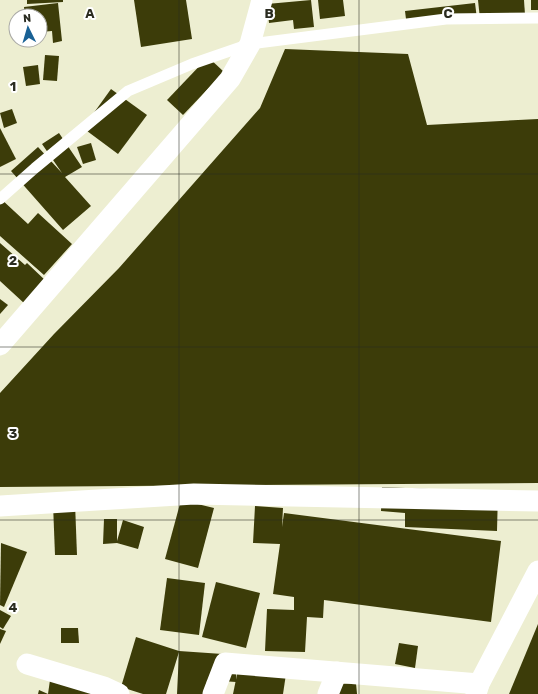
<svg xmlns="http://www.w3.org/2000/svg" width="538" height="694" viewBox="0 0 538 694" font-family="Rubik,sans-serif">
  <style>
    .building { fill: #3c3c09 }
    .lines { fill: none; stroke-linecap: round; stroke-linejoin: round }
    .lane { stroke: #fff; stroke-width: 11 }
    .street { stroke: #fff; stroke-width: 21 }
    .grid { fill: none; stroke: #2a2b20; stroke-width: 1; stroke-opacity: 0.55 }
    .grid-label { font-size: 13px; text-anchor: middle; font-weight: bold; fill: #2a2b20; stroke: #fff; stroke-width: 4; stroke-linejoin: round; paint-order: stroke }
  </style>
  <rect width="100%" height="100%" fill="#edeed1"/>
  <g class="building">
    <path d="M27 0H63V2L27 4Z"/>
    <path d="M134 0H186L192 39 141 47Z"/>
    <path d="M311 0 314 27 294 29 293 20 269 23 267 4Z"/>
    <path d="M318 0H343L345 16 320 19Z"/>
    <path d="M478 0H524L525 15 480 19Z"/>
    <rect x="531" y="0" width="7" height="10"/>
    <path d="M58 3 62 41 53 43 52 31 40 32V16H25L24 7Z"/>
    <path d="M475 3 477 19 407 27 405 11Z"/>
    <path d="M285 49 408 54 427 125 538 119V483L0 487V393L54 334 119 268 260 108Z"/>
    <path d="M45 55 59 56 57 81 43 80Z"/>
    <path d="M208 57 224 72 183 115 167 100Z"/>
    <path d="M38 65 40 84 26 86 23 67Z"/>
    <path d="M111 89 147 115 118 154 83 128Z"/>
    <path d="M12 109 17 123 4 128 0 113Z"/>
    <path d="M0 128 16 159 0 167Z"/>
    <path d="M59 133 82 167 65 177 91 206 63 230 11 171 38 147 62 173 42 144Z"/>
    <path d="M91 143 96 160 83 164 77 147Z"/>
    <path d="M0 198 28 224 38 213 72 244 44 275 0 236Z"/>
    <path d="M0 243 25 265 27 263 46 281 25 304 0 281Z"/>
    <path d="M0 299 8 305 0 314Z"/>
    <path d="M382 487 498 492 497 531 405 527V513L381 511Z"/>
    <path d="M181 500 214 508 198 568 165 559Z"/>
    <path d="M75 503 77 555H55L53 504Z"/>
    <path d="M255 506 283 508 282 527 284 513 501 541 491 622 324 600 323 618 307 617 305 652 265 651 267 609 294 610V597L273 594 280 544 253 543Z"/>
    <path d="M104 519H117V541L123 520 144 527 138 549 117 543 103 544Z"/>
    <path d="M1 543 27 552 4 607 0 605Z"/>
    <path d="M167 578 205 583 199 635 160 630Z"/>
    <path d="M216 582 260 593 246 648 202 637Z"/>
    <path d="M0 610 11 616 3 629 0 627Z"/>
    <path d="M538 624V694H509Z"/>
    <path d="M61 628H78L79 643H61Z"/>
    <path d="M0 629 6 631 0 644Z"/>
    <path d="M136 637 179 651 237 655 236 682 207 680 206 694H177L179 652 166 694H143L121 687Z"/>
    <path d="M399 643 418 646 415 668 395 664Z"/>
    <path d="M239 665 286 674 283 694H233Z"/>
    <path d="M50 680 108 694H38L39 690 48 694Z"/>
    <path d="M356 683 357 694H339V684Z"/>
  </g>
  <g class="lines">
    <path class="lane" d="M0 199 35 168 128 91 192 64 250 44 446 19 538 18"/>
    <g class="street">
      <path d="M0 345 230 79 250 44 262 0"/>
      <path d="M0 506 194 494 538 501"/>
      <path d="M27 664 104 687 119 694"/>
      <path d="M213 694 225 663 479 684"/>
      <path d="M328 694 337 672"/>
      <path d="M476 694 479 684 538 571"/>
    </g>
  </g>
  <path class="grid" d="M179 0V694M359 0V694M0 174H538M0 347H538M0 520H538"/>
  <g class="grid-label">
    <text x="90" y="18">A</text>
    <text x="269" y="18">B</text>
    <text x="448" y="18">C</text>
    <text x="13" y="91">1</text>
    <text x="13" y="265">2</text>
    <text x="13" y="438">3</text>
    <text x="13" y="612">4</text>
  </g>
  <g transform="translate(28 28) rotate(355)"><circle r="19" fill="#ffffff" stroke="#aaaaa6"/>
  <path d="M0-3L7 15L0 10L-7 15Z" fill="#196195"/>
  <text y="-6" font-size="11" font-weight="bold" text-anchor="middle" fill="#2a2b20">N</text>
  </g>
</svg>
